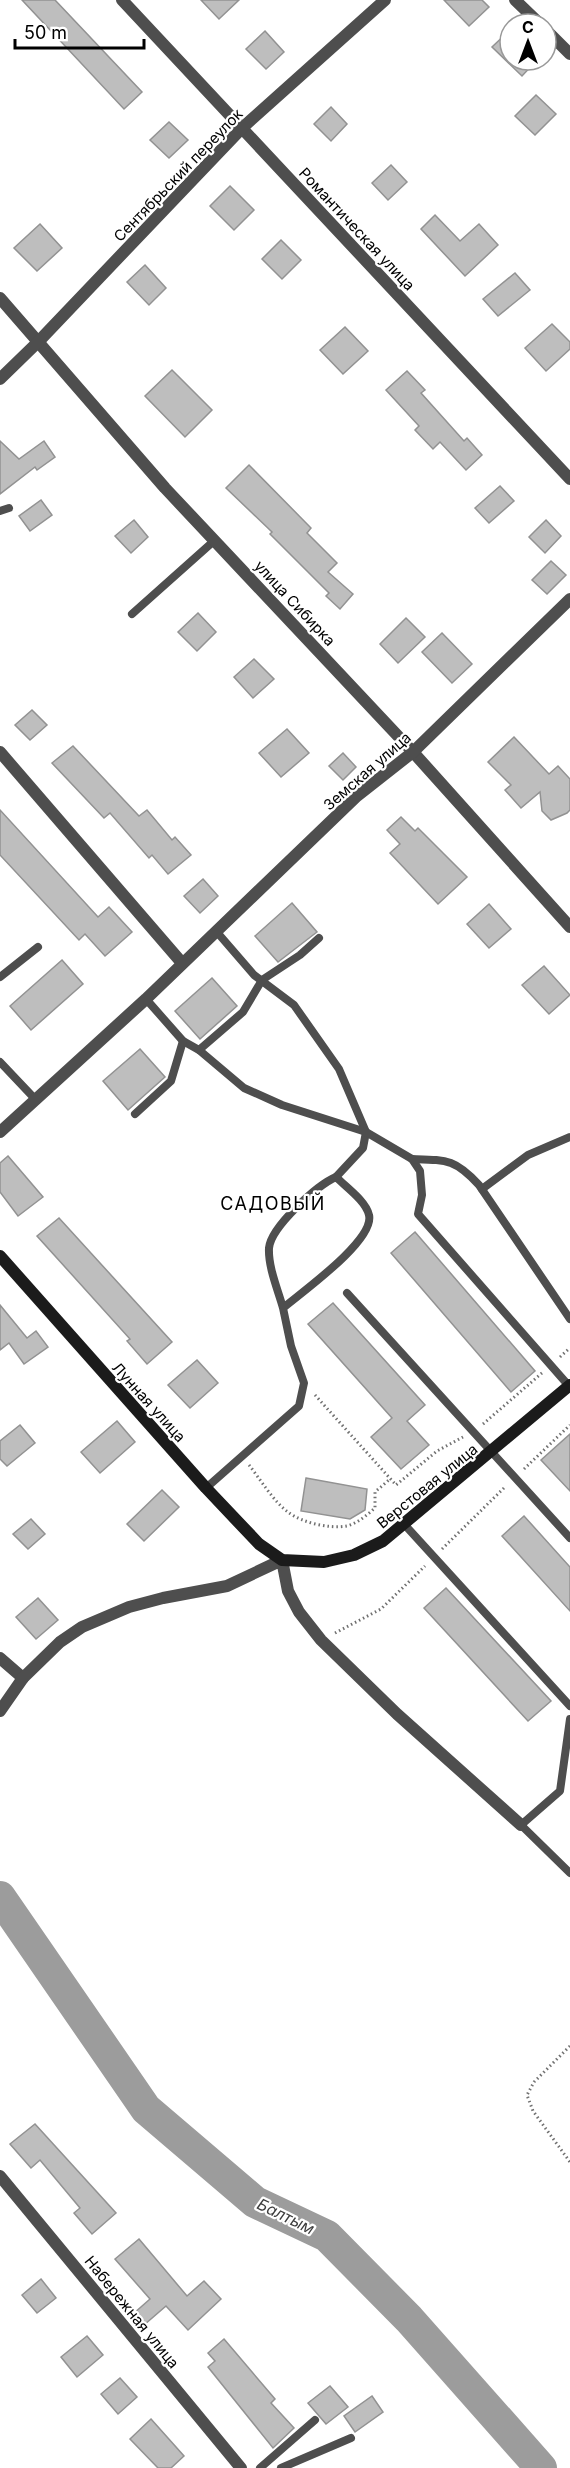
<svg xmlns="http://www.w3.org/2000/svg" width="570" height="2468" viewBox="0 0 570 2468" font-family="Inter,sans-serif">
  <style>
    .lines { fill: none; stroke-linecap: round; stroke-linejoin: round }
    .river { stroke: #9c9c9c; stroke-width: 32 }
    .building { fill: #bebebe; stroke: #929292; stroke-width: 1.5 }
    .path { stroke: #707070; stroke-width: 3; stroke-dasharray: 1.5 3; stroke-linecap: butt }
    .lane { stroke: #4e4e4e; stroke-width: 8 }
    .street { stroke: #4e4e4e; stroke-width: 12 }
    .secondary { stroke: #1b1b1b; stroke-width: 12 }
    .labels { text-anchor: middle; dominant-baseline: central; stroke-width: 4.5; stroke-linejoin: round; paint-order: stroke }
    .street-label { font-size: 15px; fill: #000; stroke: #fff }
    .water-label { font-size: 16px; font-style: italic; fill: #3d3d3d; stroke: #fff }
    .quarter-label { font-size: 18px; letter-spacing: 1.5px; fill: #000; stroke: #fff }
  </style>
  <rect width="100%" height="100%" fill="#fff"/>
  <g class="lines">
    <path class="river" d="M0 1897 146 2109 255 2202 327 2236 409 2319 541 2468"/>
  </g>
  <g class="building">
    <path d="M22 0H55L142 92 124 109Z"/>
    <path d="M201 0H239L219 19Z"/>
    <path d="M444 0H482L489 7 469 26Z"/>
    <path d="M510 30V60H537L522 76 492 47Z"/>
    <path d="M265 31 284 52 266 69 246 49Z"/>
    <path d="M536 95 556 114 535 135 515 116Z"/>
    <path d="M331 107 347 124 331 141 314 124Z"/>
    <path d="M169 122 188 140 169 158 150 140Z"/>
    <path d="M391 165 407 182 388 200 372 183Z"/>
    <path d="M230 186 254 210 234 230 210 206Z"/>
    <path d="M435 215 460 241 479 224 498 245 465 276 421 229Z"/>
    <path d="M40 224 62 248 37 271 14 248Z"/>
    <path d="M281 240 301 260 282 279 262 259Z"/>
    <path d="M145 265 166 288 149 305 127 282Z"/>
    <path d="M515 273 530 290 498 316 483 299Z"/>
    <path d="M552 324 570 342V349L546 371 525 348Z"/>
    <path d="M345 327 368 351 343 374 320 350Z"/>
    <path d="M172 370 212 410 185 437 145 396Z"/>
    <path d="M407 371 425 390 421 393 464 441 467 438 482 455 466 470 440 442 433 449 415 430 419 426 386 390Z"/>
    <path d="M0 441 19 459 44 441 55 457 37 470 35 467 0 494Z"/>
    <path d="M249 465 311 528 307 533 337 563 328 572 353 594 340 609 326 596 329 593 270 534 272 532 226 488Z"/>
    <path d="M500 486 514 501 489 523 475 508Z"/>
    <path d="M41 500 52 515 30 531 19 516Z"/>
    <path d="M134 520 148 537 131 553 115 536Z"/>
    <path d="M546 520 561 536 545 553 529 537Z"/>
    <path d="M551 561 566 575 547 594 532 580Z"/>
    <path d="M198 613 216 632 197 651 178 632Z"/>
    <path d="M406 618 425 637 398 663 380 644Z"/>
    <path d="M442 633 472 664 452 683 422 652Z"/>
    <path d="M254 659 274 679 253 698 234 677Z"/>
    <path d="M32 710 47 725 30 740 15 725Z"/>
    <path d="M287 729 309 753 281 777 259 753Z"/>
    <path d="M514 737 549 774 558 766 570 779V810L567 813 551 820 542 811 540 792 521 808 505 790 511 785 488 762Z"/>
    <path d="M73 746 139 816 147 810 172 840 175 837 191 855 168 874 152 855 149 858 110 813 104 818 52 763Z"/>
    <path d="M343 753 356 767 343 780 329 766Z"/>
    <path d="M0 810 98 917 109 907 132 932 105 956 85 934 79 940 0 855Z"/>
    <path d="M401 817 415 831 418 828 467 877 438 904 390 853 400 844 387 830Z"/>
    <path d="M203 879 218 896 200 913 184 896Z"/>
    <path d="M292 903 317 932 278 962 255 936Z"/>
    <path d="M489 904 511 929 489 948 467 924Z"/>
    <path d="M62 960 83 984 31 1030 10 1006Z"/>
    <path d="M544 966 570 995 549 1014 522 985Z"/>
    <path d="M212 978 237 1006 200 1039 175 1011Z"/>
    <path d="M140 1049 165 1077 128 1110 103 1081Z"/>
    <path d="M8 1156 43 1197 18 1216 0 1192V1163Z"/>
    <path d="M59 1218 172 1342 147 1364 127 1341 130 1339 37 1236Z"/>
    <path d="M415 1232 535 1371 511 1392 391 1253Z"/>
    <path d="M333 1303 425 1405 407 1421 429 1445 401 1469 371 1437 392 1418 308 1324Z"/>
    <path d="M0 1305 27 1338 36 1331 48 1347 24 1364 9 1343 0 1350Z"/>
    <path d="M197 1360 218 1383 190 1408 168 1385Z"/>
    <path d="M117 1421 135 1442 100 1473 81 1452Z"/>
    <path d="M20 1425 35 1443 7 1466 0 1459V1441Z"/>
    <path d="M570 1434V1491L541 1460Z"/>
    <path d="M306 1478 367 1489 365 1510 350 1519 301 1511Z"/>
    <path d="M162 1490 179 1507 144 1541 127 1524Z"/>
    <path d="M524 1516 570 1567V1611L502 1536Z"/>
    <path d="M31 1519 45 1534 28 1549 13 1534Z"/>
    <path d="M446 1588 551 1701 528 1721 424 1608Z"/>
    <path d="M38 1598 58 1620 36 1639 16 1617Z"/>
    <path d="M35 2124 116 2213 92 2234 74 2213 80 2208 40 2160 31 2168 10 2144Z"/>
    <path d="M139 2239 187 2296 204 2281 221 2299 188 2330 166 2306 144 2325 133 2314 150 2299 115 2259Z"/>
    <path d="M41 2279 56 2298 37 2313 22 2295Z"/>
    <path d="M87 2336 103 2355 77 2377 61 2357Z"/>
    <path d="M224 2339 275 2399 271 2403 294 2428 273 2448 208 2367 215 2361 208 2353Z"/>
    <path d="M120 2378 137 2397 118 2414 101 2394Z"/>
    <path d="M330 2386 348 2407 326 2424 308 2403Z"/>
    <path d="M372 2396 383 2412 355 2432 344 2416Z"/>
    <path d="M151 2419 184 2456 171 2468H158L130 2439Z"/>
  </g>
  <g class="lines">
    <g class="path">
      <path d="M560 1357 570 1348"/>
      <path d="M315 1395 396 1485 437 1451 463 1437"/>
      <path d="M483 1424 542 1373"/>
      <path d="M249 1465C261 1480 273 1501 288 1512 302 1523 330 1529 347 1526 358 1523 367 1515 375 1508V1492L390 1479"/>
      <path d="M524 1469 570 1425"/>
      <path d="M442 1549 506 1486"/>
      <path d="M335 1633 381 1609 425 1566"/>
      <path d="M570 2046 534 2082 527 2095 533 2111 570 2162"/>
    </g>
    <g class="lane">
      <path d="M0 511 9 508"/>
      <path d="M132 614 215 540"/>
      <path d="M216 931 254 975 294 1005 339 1069 366 1132 363 1148 336 1177"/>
      <path d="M0 977 38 947"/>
      <path d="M146 999 183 1041 199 1050 244 1088 282 1105 366 1132 412 1159 420 1171 422 1195 418 1214 569 1386"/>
      <path d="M199 1050 243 1012 262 980 300 955 319 938"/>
      <path d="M0 1062 36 1100"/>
      <path d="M135 1114 171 1081 183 1041"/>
      <path d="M412 1159C447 1160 455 1159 479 1185L570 1319"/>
      <path d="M482 1189 528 1155 570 1137"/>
      <path d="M347 1293 570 1538"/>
      <path d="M206 1488 299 1406 304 1383 291 1346 283 1308C302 1292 375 1240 369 1215 366 1201 346 1187 336 1177 317 1185 271 1227 269 1248 268 1267 278 1290 283 1308"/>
      <path d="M404 1524 570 1706"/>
      <path d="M570 1719 560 1791 521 1825 570 1873"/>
      <path d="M260 2468 315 2420"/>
      <path d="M281 2468 351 2438"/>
    </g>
    <g class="street">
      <path d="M122 0 570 479"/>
      <path d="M515 0 540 24"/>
      <path d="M546 30 570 54"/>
      <path d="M0 298 165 488 413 752 570 927"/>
      <path d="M0 379 39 341 242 128 385 0"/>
      <path d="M0 752 182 963"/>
      <path d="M0 1132 146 999 357 796 413 752 570 599"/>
      <path d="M0 1658 23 1678"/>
      <path d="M0 1711 23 1678 60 1642 82 1627 129 1607 163 1598 227 1586 282 1560 288 1591 299 1612 321 1640 397 1714 521 1825"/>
      <path d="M0 2176 241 2468"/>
    </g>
    <path class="secondary" d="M0 1256 206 1488 259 1544 282 1560 324 1562 354 1555 383 1541 570 1385"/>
  </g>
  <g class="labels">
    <g class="street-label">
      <text transform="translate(178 175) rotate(-46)">Сентябрьский переулок</text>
      <text transform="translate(357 229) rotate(47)">Романтическая улица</text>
      <text transform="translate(295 603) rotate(47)">улица Сибирка</text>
      <text transform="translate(367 771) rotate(-41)">Земская улица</text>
      <text transform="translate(149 1402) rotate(48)">Лунная улица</text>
      <text transform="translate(427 1486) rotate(-39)">Верстовая улица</text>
      <text transform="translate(132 2312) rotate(51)">Набережная улица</text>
    </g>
    <g class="water-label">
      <text transform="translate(286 2216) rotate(26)">Балтым</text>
    </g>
    <g class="quarter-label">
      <text x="273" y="1203">САДОВЫЙ</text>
    </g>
  </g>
  <g transform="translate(528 42)"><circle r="28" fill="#ffffff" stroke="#999999" stroke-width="1.5"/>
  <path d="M0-4.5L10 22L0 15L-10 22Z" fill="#000000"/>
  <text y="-9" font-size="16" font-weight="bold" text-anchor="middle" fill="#000000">С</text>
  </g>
  <path d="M15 39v9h129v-9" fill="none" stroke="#000000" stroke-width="3"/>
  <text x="24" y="39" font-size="18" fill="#000000" stroke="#ffffff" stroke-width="4.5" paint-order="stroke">50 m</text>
</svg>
